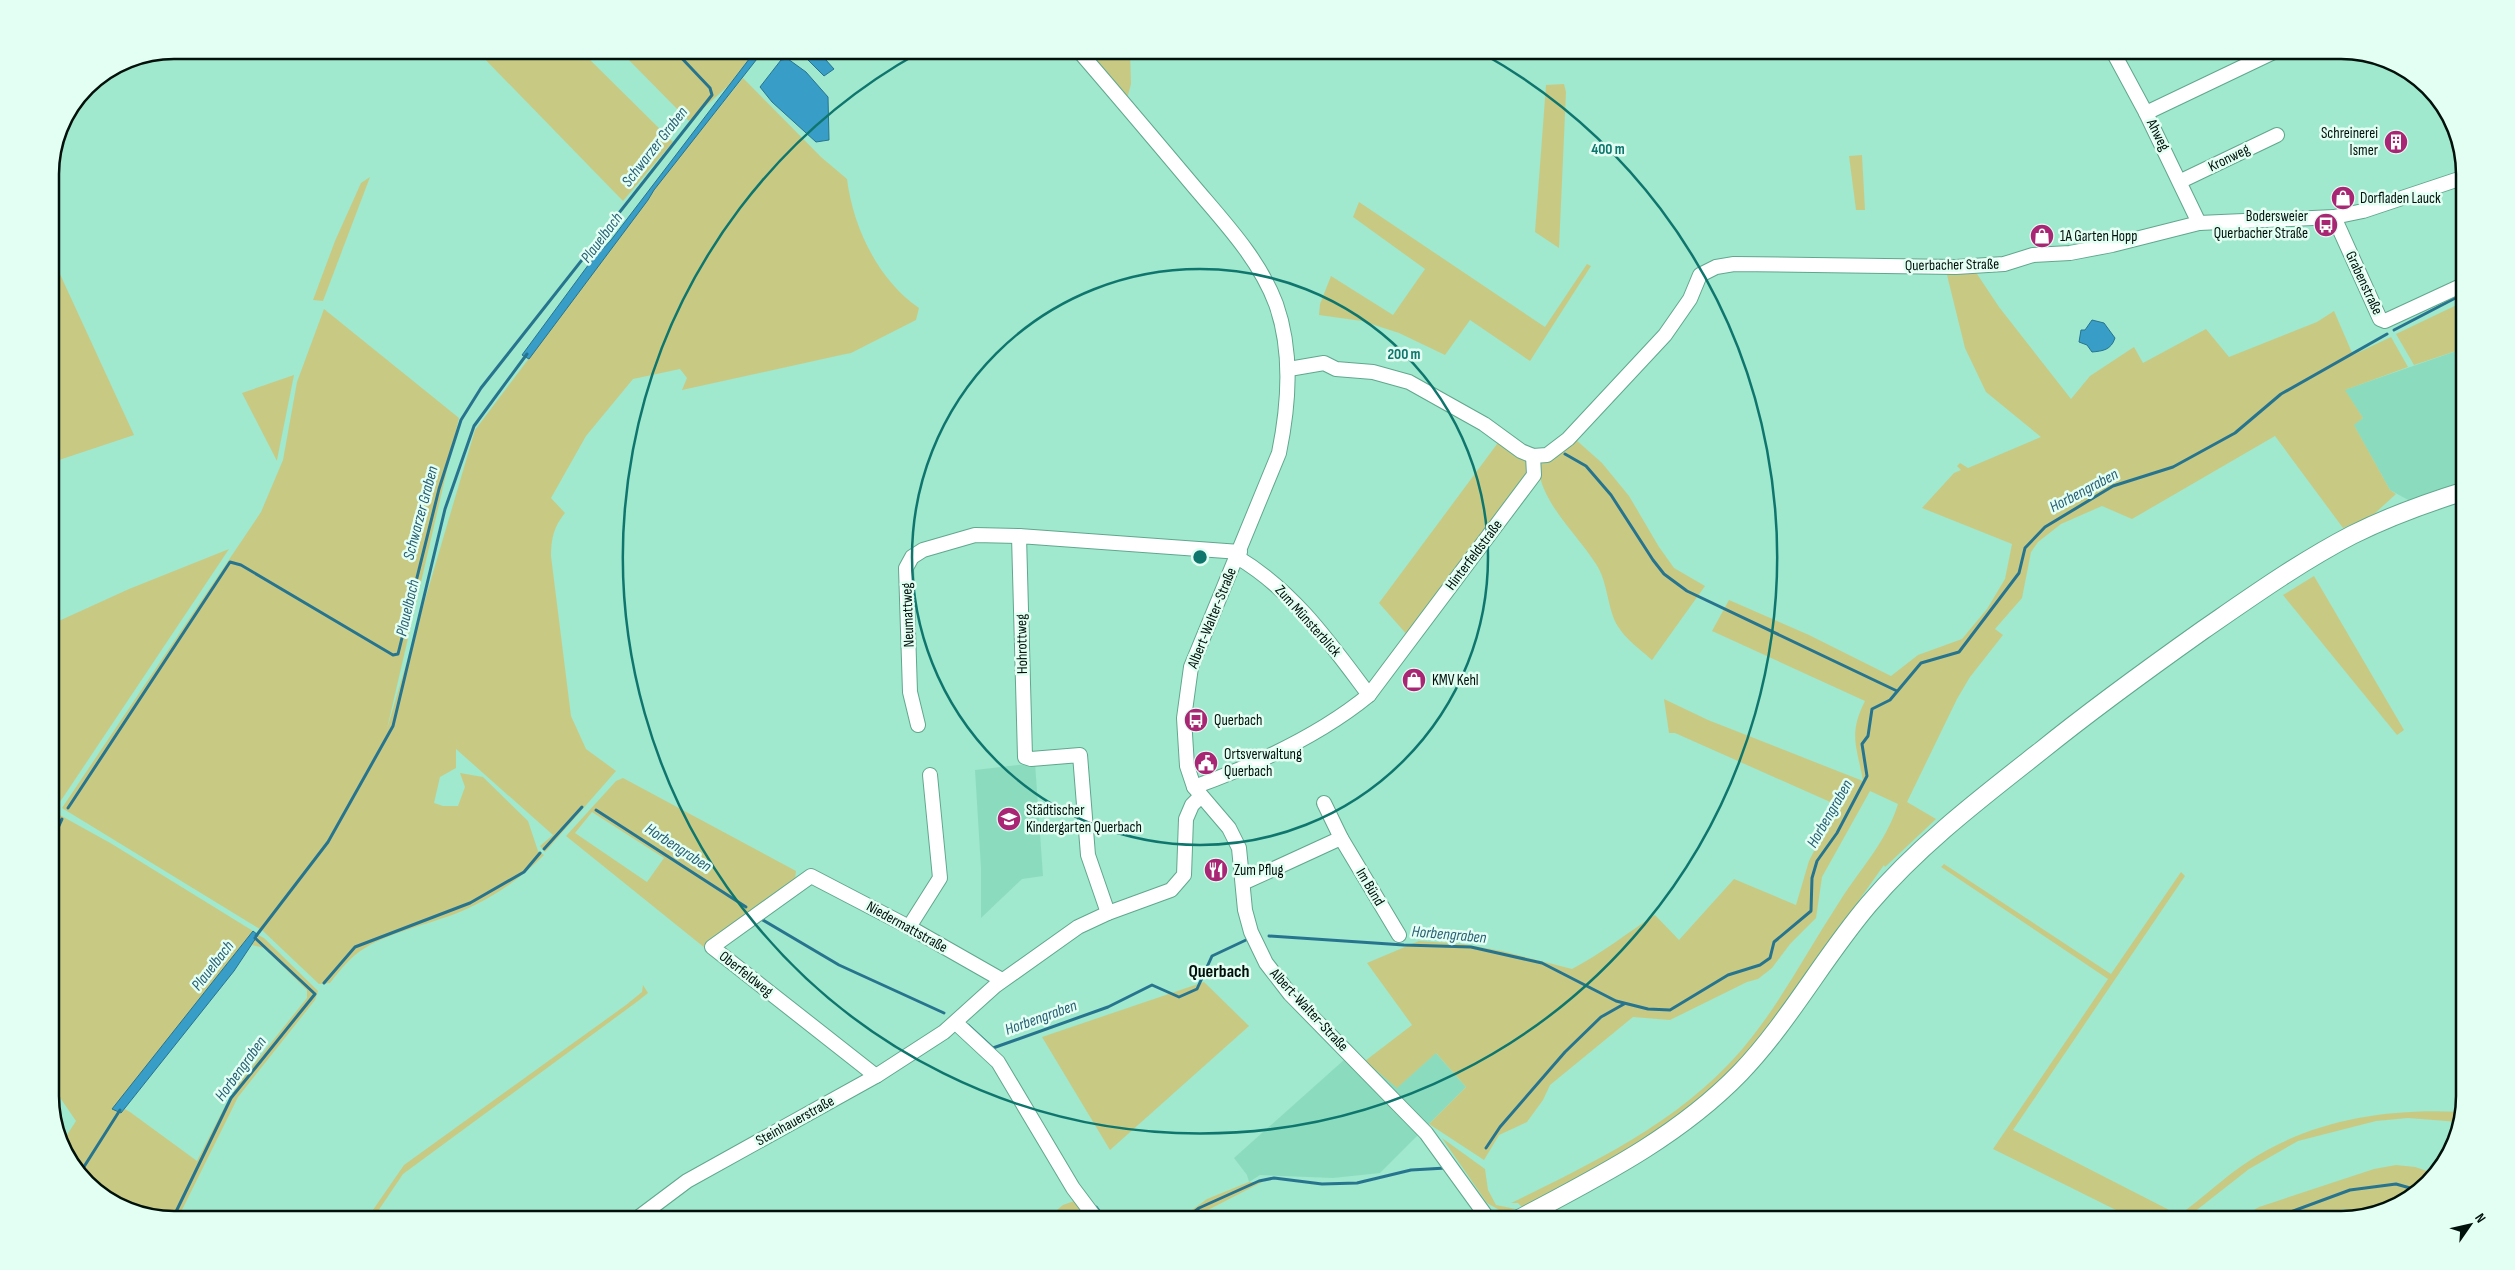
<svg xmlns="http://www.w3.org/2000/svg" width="2515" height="1270" viewBox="0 0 2515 1270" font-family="'Sofia Sans Condensed',sans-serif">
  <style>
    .built { fill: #8bdcbf }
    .green { fill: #c8ca84; fill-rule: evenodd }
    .water { fill: #389ec8; stroke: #27748f }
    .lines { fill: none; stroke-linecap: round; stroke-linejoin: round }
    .stream { stroke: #27748f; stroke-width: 3 }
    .minor-casing { stroke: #60a78e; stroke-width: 16 }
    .major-casing { stroke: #60a78e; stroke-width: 20 }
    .minor { stroke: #fff; stroke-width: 14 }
    .major { stroke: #fff; stroke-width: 18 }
    .ring { fill: none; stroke: #0f766e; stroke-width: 2.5 }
    .labels { text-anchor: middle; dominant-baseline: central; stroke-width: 5; stroke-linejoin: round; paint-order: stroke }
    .poi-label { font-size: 15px; fill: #00110b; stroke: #e3fff4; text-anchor: start }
    .street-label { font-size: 15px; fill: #00110b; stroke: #e3fff4 }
    .water-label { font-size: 16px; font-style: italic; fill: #295e75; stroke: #e3fff4 }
    .quarter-label { font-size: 18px; font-weight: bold; fill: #00110b; stroke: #e3fff4 }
    .rim { fill: none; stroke: #00110b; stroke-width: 2.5 }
    .centre { fill: #0f766e; stroke: #e3fff4; stroke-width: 2.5 }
    .ring-label { font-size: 15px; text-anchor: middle; font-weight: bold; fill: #0f766e; stroke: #e3fff4; stroke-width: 5; stroke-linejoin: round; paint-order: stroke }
  </style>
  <rect width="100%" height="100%" fill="#a0e8ce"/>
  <g class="built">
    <path d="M2465 348V486L2410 501 2390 490 2353 424 2363 418 2344 390Z"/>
    <path d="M1035 763 1043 876 1022 879 981 918V868L975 770Z"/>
    <path d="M1435 1052 1466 1087 1380 1173 1333 1178 1260 1175 1249 1182 1247 1175 1234 1158 1345 1059 1365 1061Z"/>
  </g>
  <g class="green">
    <path d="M476 50H580L673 142 623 201Z"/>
    <path d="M619 50H756L727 87 689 121Z"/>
    <path d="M1086 50H1130L1131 84 1127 99Z"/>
    <path d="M743 78 821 157 847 179C853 227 878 280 919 308L916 320 851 353 841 355 682 390 687 378 680 369 633 379 586 436 551 498 565 513C554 526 551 539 551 556L571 716 586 749 616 771 545 852 540 846 553 835 456 749V768L440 777 434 803 443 806H458L465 787 460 773 483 777 528 821 538 851 544 855C519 880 494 897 462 911 434 923 390 932 365 948 351 956 340 970 330 983L319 984 263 931 62 808 261 512 283 460 297 382 324 309 459 418 387 729 475 430 648 200 653 190Z"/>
    <path d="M1564 84 1566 92 1559 248 1535 232 1546 85Z"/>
    <path d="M1862 155 1865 210H1856L1849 156Z"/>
    <path d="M370 177 323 301 313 300 335 241 361 183Z"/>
    <path d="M1359 202 1545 327 1587 264 1591 266 1530 361 1470 320 1445 355 1399 333 1362 321 1319 315 1320 304 1331 276 1393 315 1425 269 1353 217Z"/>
    <path d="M53 259 134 435 50 463V260Z"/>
    <path d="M1946 271H1975L1999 307 2071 399 2090 376 2134 347 2143 363 2206 329 2229 357 2317 322 2334 311 2353 355 2391 337 2408 367 2345 390 2363 418 2354 425 2390 490 2396 494 2372 516 2343 528 2275 436 2132 519 2102 506 2061 524 2038 542 2031 552 2022 598 1995 629 2003 635 1970 677 1957 699 1907 802 1936 819 1885 867 1884 865 1852 910 1855 915 1761 1042 1696 1106 1613 1160 1522 1207 1518 1203H1511C1599 1160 1690 1117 1752 1037 1785 995 1809 948 1838 904 1859 870 1886 843 1898 804L1870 791 1822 877 1816 918 1790 944 1772 968 1758 979 1747 982 1670 1020 1633 1017 1550 1085 1543 1100 1527 1122 1499 1135 1484 1160 1429 1124 1466 1087 1436 1053 1397 1088 1365 1061 1412 1025 1367 963 1419 941 1463 944 1502 951 1572 969C1601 954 1627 933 1655 915L1679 940 1734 879 1796 905 1809 861 1837 805 1675 733H1669L1664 699 1708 720 1863 781C1857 746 1848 735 1865 701L1712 631 1729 600 1809 635 1891 676 1918 655 1962 639 1987 609 2005 579 2012 544 1922 508 1954 473 1961 470 1957 466 1960 463 1968 468 2041 437 1986 392 1965 348Z"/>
    <path d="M2465 301V348L2414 365 2396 334Z"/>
    <path d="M294 375 277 460V461L242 393Z"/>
    <path d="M1575 439 1602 463 1629 496 1659 547 1674 568 1705 586 1652 660C1640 649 1626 640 1617 625 1607 607 1608 582 1596 564 1577 534 1542 504 1538 467L1543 461Z"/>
    <path d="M1500 440C1516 451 1530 456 1527 477L1409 637 1379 603Z"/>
    <path d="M229 549 62 799 56 806 50 803V625L129 589Z"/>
    <path d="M2314 576 2404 730 2397 735 2283 595Z"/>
    <path d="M623 778 796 871 795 879 705 948 566 836 616 781ZM592 812 664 858 647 882 575 833Z"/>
    <path d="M58 814 112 844 253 931 113 1109 121 1113 125 1109 130 1112 197 1161 224 1108 239 1083 307 998V990L264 948 252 945 258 935 264 938 318 991 315 1000 238 1097 177 1220 119 1207 71 1165 63 1141 76 1121 50 1083V834Z"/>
    <path d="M1944 864 2111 974 2181 872 2185 876 2013 1130 2179 1215C2203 1198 2224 1177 2249 1161 2311 1120 2387 1108 2461 1112L2459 1122 2408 1118 2376 1121 2298 1141 2249 1169 2184 1220H2136L1993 1149 2108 979 1941 867Z"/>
    <path d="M1204 982 1249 1026 1110 1150 1042 1037Z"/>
    <path d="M643 985 648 993 638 1001 403 1174 372 1220H366L404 1165 626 1005 642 992Z"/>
    <path d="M1442 1138 1485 1169 1488 1190 1496 1205 1516 1209 1501 1211 1487 1203Z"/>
    <path d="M2396 1165 2415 1167 2433 1173 2410 1199 2355 1216 2352 1210 2343 1209 2310 1220H2236L2259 1207 2374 1169Z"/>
    <path d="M1249 1182H1262L1206 1211 1194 1220H1178L1207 1199Z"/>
    <path d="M1077 1200 1092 1220H1045L1063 1205Z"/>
  </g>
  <g class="water">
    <path d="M756 50H764L654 190 648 200 529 359 522 355 589 264 611 240Z"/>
    <path d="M805 50H817L834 69 824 76 808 60 812 56Z"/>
    <path d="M788 59 806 72 828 97 829 140 816 142 772 102 760 87 781 60Z"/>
    <path d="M2092 320 2104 323 2115 338C2111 350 2103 351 2092 352L2087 345 2079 342 2081 330H2085Z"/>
    <path d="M253 931 258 935 234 971 121 1113 112 1109Z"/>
  </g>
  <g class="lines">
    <g class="stream">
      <path d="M2394 330 2465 293"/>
      <path d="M1565 454 1586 466 1611 495 1653 560 1664 574 1687 591 1897 691"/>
      <path d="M68 808 230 562 241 565 393 655 398 654 439 489 461 420 481 388 712 95 710 88 674 50"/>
      <path d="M596 810 746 907"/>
      <path d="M50 845 62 819"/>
      <path d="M544 849 582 807"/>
      <path d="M761 919 839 965 944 1013"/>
      <path d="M256 936 328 842 393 726 445 509 474 426 527 354"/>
      <path d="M1269 936 1404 945 1471 947 1542 963 1616 1001 1648 1009 1670 1010 1728 975 1760 965 1770 958 1774 942 1811 911 1812 878 1817 861 1837 833 1867 776 1862 744 1868 736 1872 709 1890 700 1921 663 1959 652 2019 573 2025 548 2045 527 2113 486 2173 467 2235 433 2281 394 2387 334"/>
      <path d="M324 983 355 947 470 903 524 872 540 853"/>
      <path d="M968 1025 993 1048 1108 1007 1152 985 1179 997 1197 989 1212 956 1246 940"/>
      <path d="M1486 1148 1500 1127 1565 1052 1601 1017 1624 1004"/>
      <path d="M80 1173 120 1110"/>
      <path d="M1096 1207 1106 1220"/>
      <path d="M172 1220 231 1098 315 994 255 938"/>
      <path d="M1184 1220 1199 1208 1259 1181 1274 1178 1322 1184 1357 1183 1411 1170 1446 1168"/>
      <path d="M2269 1220 2350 1190 2396 1184 2417 1190"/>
    </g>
    <g class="minor-casing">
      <g id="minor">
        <path d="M1078 50C1116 94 1154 139 1191 183 1222 220 1259 258 1276 304 1293 352 1289 404 1279 453L1191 667 1184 718 1187 766 1194 787 1229 828 1239 848 1245 910 1251 932 1266 963 1290 994 1426 1133 1489 1220"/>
        <path d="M2112 50 2146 113 2199 223"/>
        <path d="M2146 113 2278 50"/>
        <path d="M2181 181 2277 135"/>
        <path d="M2334 217 2380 319 2385 321 2465 284"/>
        <path d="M1289 369 1324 363 1336 369 1373 372 1409 382 1484 424 1521 451 1533 456 1547 455 1568 439 1665 335 1690 299 1700 275 1716 267 1734 264 1956 267 2004 264 2033 255 2070 253 2112 245 2199 223 2334 217 2363 211 2465 177"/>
        <path d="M1237 557C1294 591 1330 643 1369 695"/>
        <path d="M918 725 910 692 906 568 912 557 923 550 975 535 1019 536"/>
        <path d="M1194 787C1255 765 1319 736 1369 695L1534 475 1533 456"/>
        <path d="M1324 803 1341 838"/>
        <path d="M1243 883 1341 838 1399 935"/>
        <path d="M1108 913 1088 855 1080 755 1031 759 1025 757 1019 536 1240 552"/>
        <path d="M909 927 940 878 930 775"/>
        <path d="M956 1023 998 1062 1073 1188 1097 1220"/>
        <path d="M876 1076 712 947 811 876 909 927 1002 980"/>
        <path d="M635 1220 687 1181 876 1076 944 1032 995 986 1078 927 1108 913 1171 890 1184 875 1186 819 1192 805 1200 797"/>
      </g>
    </g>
    <g class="major-casing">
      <path id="major" d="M1517 1220C1596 1178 1677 1138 1740 1073 1789 1022 1823 958 1869 904 1919 845 1981 798 2042 750 2094 708 2148 669 2203 630 2251 597 2300 562 2352 535 2388 517 2426 503 2465 491"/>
    </g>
    <use href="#minor" class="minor"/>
    <use href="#major" class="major"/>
  </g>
  <g class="ring">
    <circle cx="1200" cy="557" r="288"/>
    <path d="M1480 52A577 577 0 1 1 920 52"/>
  </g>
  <defs>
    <g id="building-disc" transform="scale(1.25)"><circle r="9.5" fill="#a82673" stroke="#e3fff4"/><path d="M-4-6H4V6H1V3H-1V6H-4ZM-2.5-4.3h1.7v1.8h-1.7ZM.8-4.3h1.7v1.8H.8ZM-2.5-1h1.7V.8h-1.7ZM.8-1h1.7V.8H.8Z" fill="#fff"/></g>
    <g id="shop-disc" transform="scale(1.25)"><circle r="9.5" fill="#a82673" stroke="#e3fff4"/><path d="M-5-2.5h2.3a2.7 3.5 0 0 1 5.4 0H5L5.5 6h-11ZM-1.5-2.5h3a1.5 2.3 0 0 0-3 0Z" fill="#fff"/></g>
    <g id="bus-disc" transform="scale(1.25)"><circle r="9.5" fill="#a82673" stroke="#e3fff4"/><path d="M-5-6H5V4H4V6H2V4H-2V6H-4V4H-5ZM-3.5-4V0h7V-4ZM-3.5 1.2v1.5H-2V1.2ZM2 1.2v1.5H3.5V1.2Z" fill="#fff"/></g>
    <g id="civic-disc" transform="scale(1.25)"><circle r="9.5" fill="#a82673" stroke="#e3fff4"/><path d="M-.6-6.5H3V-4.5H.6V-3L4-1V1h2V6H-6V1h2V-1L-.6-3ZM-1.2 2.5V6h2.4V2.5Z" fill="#fff"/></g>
    <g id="school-disc" transform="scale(1.25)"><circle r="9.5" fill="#a82673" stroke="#e3fff4"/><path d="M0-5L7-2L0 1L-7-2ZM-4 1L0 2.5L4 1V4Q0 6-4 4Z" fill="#fff"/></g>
    <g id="restaurant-disc" transform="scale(1.25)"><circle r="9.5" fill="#a82673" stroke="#e3fff4"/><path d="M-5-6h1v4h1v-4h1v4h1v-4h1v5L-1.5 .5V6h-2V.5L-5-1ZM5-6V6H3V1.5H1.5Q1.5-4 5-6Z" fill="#fff"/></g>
  </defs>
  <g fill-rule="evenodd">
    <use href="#building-disc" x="2396" y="142"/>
    <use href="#shop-disc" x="2343" y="198"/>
    <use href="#bus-disc" x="2326" y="225"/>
    <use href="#shop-disc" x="2042" y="236"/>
    <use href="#shop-disc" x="1414" y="680"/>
    <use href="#bus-disc" x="1196" y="720"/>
    <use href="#civic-disc" x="1206" y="763"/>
    <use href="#school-disc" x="1009" y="819"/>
    <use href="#restaurant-disc" x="1216" y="870"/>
  </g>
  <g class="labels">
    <g class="poi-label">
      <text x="2378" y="133" text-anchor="end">Schreinerei<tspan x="2378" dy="17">Ismer</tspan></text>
      <text x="2360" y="198">Dorfladen Lauck</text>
      <text x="2308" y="216" text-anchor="end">Bodersweier<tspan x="2308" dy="17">Querbacher Straße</tspan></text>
      <text x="2060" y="236">1A Garten Hopp</text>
      <text x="1432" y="680">KMV Kehl</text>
      <text x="1214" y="720">Querbach</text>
      <text x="1224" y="754">Ortsverwaltung<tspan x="1224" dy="17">Querbach</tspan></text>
      <text x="1026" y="810">Städtischer<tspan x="1026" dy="17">Kindergarten Querbach</tspan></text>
      <text x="1234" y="870">Zum Pflug</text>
    </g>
    <g class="street-label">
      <text transform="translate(2158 135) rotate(63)">Ahweg</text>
      <text transform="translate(2229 158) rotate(-26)">Kronweg</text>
      <text transform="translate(1952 265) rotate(-1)">Querbacher Straße</text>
      <text transform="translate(2364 283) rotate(65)">Grabenstraße</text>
      <text transform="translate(1474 555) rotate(-53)">Hinterfeldstraße</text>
      <text transform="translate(908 615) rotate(-92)">Neumattweg</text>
      <text transform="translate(1212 618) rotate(-68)">Albert-Walter-Straße</text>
      <text transform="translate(1308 621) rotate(48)">Zum Münsterblick</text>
      <text transform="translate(1022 644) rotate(-91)">Hohrottweg</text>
      <text transform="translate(1370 887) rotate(59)">Im Bünd</text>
      <text transform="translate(907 927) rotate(29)">Niedermattstraße</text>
      <text transform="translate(746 974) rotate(38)">Oberfeldweg</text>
      <text transform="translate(1309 1010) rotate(47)">Albert-Walter-Straße</text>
      <text transform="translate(795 1121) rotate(-29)">Steinhauerstraße</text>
    </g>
    <g class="water-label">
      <text transform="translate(655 147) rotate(-52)">Schwarzer Graben</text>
      <text transform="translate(602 238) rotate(-53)">Plauelbach</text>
      <text transform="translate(2084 491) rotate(-28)">Horbengraben</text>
      <text transform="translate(421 513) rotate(-75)">Schwarzer Graben</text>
      <text transform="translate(408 608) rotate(-77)">Plauelbach</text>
      <text transform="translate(1830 814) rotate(-60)">Horbengraben</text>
      <text transform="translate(678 848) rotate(33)">Horbengraben</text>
      <text transform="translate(1449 935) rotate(5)">Horbengraben</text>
      <text transform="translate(213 966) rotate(-52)">Plauelbach</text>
      <text transform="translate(1041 1018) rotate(-20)">Horbengraben</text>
      <text transform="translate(241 1069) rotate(-54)">Horbengraben</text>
    </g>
    <g class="quarter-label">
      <text x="1219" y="971">Querbach</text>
    </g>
  </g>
  <path d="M0 0H2515V1270H0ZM174 59H2341A115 115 0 0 1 2456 174V1096A115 115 0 0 1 2341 1211H174A115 115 0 0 1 59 1096V174A115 115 0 0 1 174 59Z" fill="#e3fff4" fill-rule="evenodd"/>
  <path class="rim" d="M174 59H2341A115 115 0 0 1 2456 174V1096A115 115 0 0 1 2341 1211H174A115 115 0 0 1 59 1096V174A115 115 0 0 1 174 59Z"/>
  <circle cx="1200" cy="557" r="8" class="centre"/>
  <g class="ring-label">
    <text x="1608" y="154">400 m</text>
    <text x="1404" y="359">200 m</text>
  </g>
  <g transform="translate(2470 1225) rotate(56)" stroke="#e3fff4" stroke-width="4" paint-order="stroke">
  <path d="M0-4L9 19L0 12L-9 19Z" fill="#00110b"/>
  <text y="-8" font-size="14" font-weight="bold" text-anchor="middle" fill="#00110b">N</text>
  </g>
</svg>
